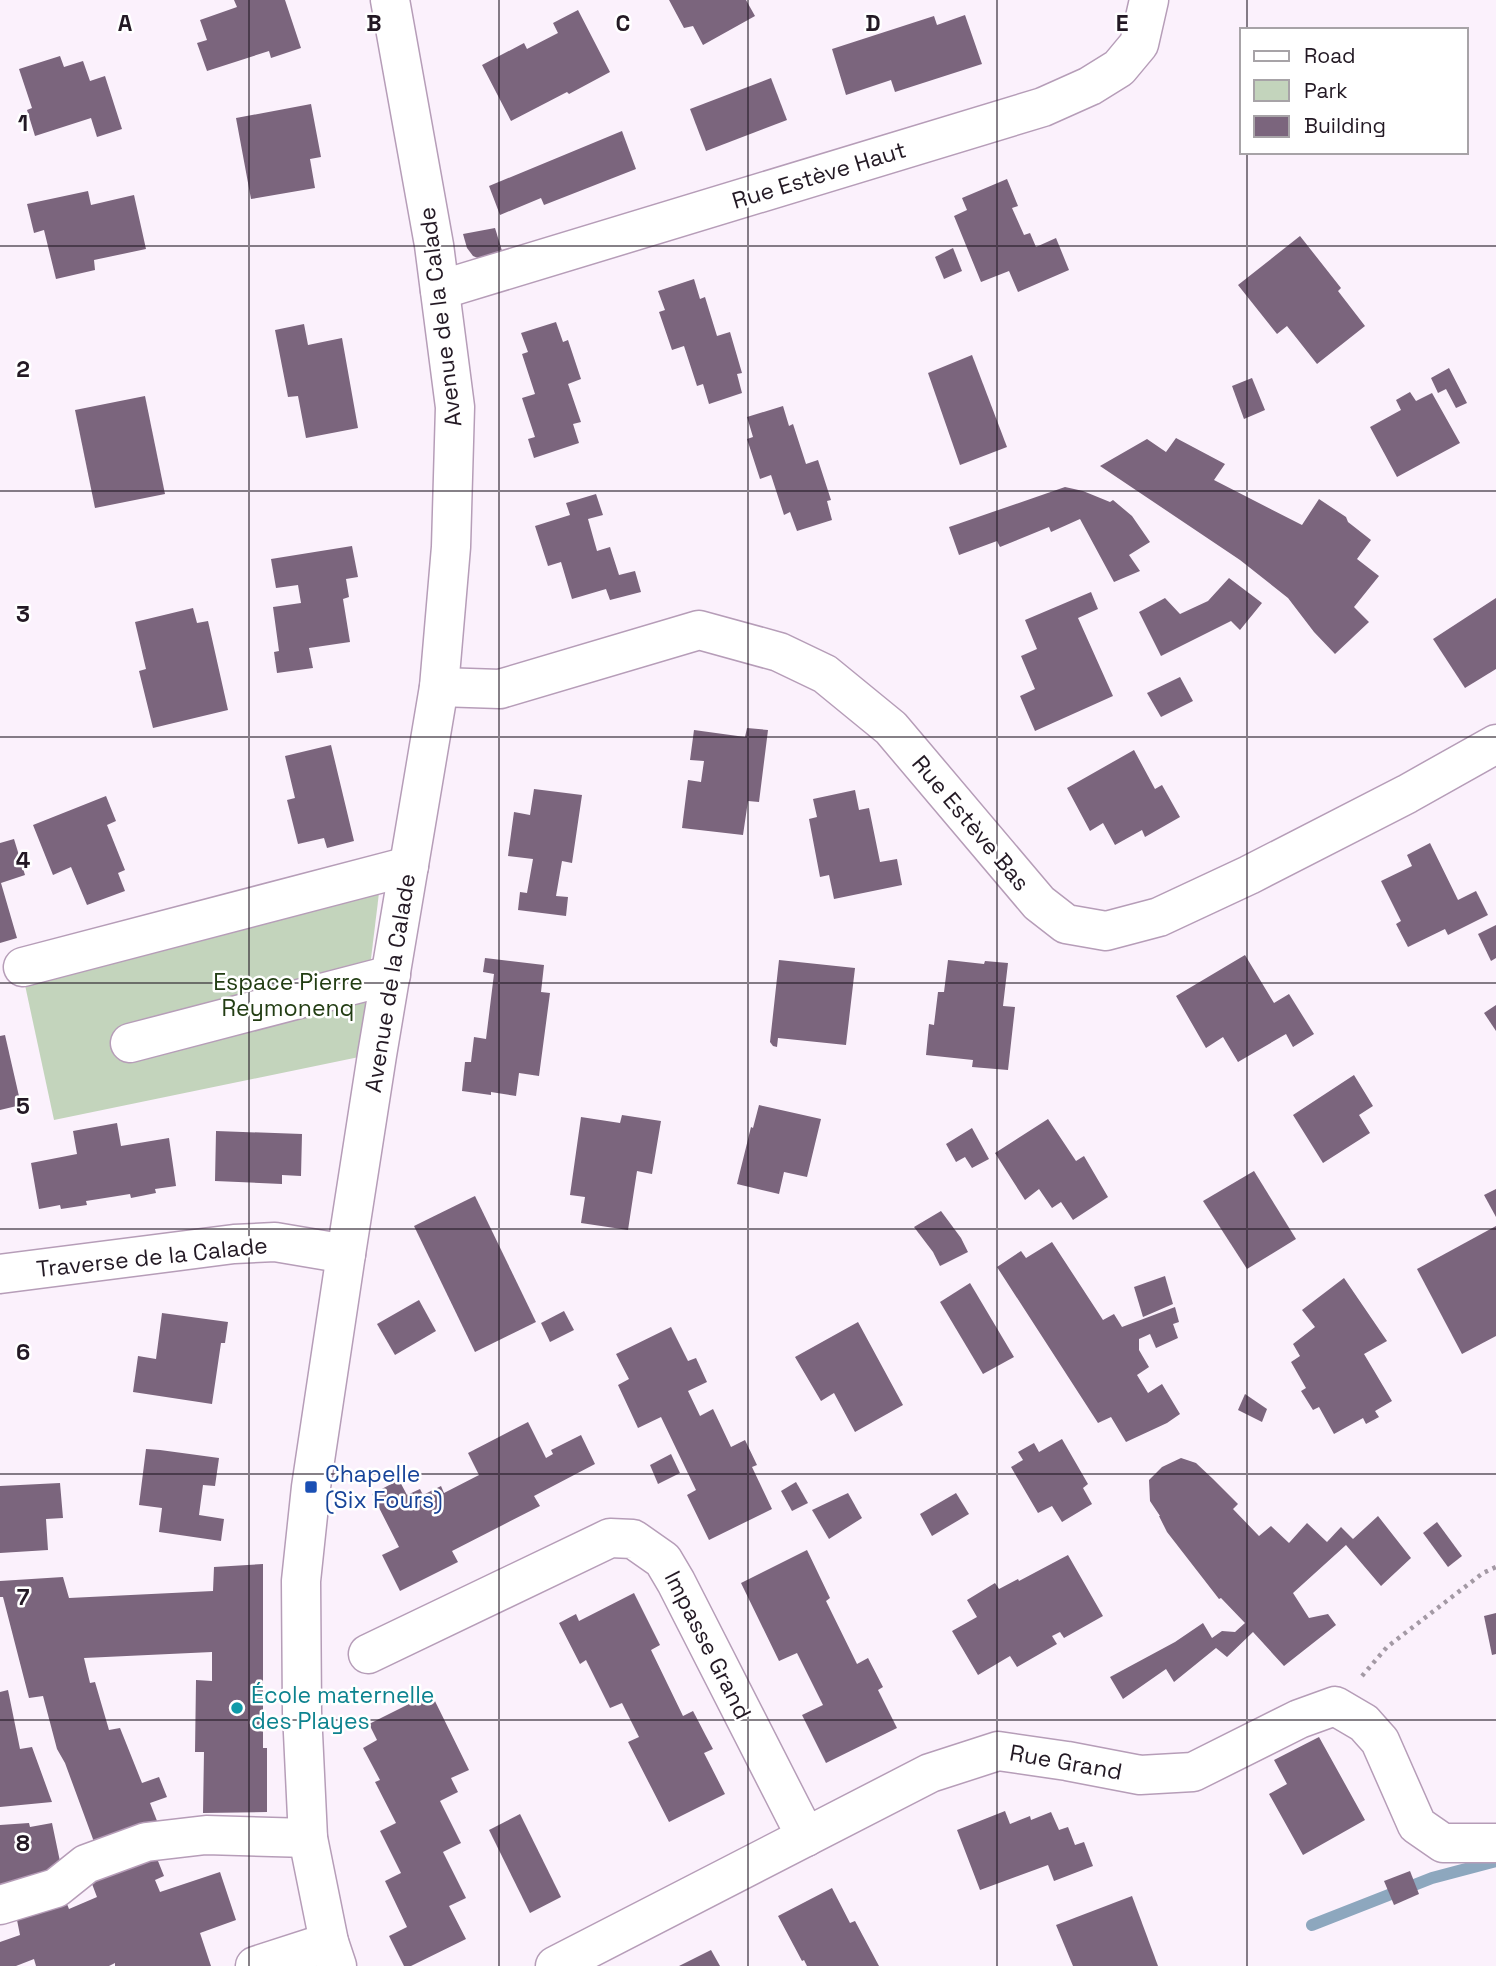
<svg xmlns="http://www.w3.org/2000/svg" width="1496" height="1966" viewBox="0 0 1496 1966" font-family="'Space Grotesk',sans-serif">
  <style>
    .green { fill: #c3d4bc }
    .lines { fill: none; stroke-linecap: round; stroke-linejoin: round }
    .stream { stroke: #8da7be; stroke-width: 12 }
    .building { fill: #7b657d }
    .minor-casing { stroke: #b69db8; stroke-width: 41 }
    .path { stroke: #a399a4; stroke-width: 4.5; stroke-dasharray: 3.5 5; stroke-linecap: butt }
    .minor { stroke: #fff; stroke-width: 38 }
    .grid { fill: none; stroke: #231924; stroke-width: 2; stroke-opacity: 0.55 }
    .transit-dot { fill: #1a4fb4; stroke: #fff; stroke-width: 2.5 }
    .culture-dot { fill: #0f9aa8; stroke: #fff; stroke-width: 2.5 }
    .labels { text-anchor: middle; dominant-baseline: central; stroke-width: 5; stroke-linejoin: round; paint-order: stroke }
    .street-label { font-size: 23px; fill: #231924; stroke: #fff }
    .park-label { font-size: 23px; fill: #223d13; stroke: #fff }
    .transit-label { font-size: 23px; fill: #164399; stroke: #fff; text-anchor: start }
    .culture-label { font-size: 23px; fill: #0d838f; stroke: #fff; text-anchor: start }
    .grid-label { font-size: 23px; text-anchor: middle; font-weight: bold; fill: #231924; stroke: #fff; stroke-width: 5; stroke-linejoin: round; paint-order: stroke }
  </style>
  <rect width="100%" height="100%" fill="#fbf1fc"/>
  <path class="green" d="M379 893 359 1057 54 1120 25 985Z"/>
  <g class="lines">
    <path class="stream" d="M1312 1925 1432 1878 1496 1861"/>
  </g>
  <g class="building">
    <path d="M234 0H285L301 48 271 58 269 51 207 71 197 43 207 40 200 20 237 7Z"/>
    <path d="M669 0H746L755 16 703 45 693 26 684 28Z"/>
    <path d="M578 10 610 72 569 94 567 92 511 121 482 65 524 43 527 49 558 33 553 23Z"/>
    <path d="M965 15 982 64 895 92 891 80 846 95 832 49 934 16 937 25Z"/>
    <path d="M60 56 64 67 83 61 90 81 105 76 122 129 97 137 91 118 35 136 27 110 32 108 19 69Z"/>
    <path d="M771 78 787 120 706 151 690 109Z"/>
    <path d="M311 104 321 157 310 159 315 188 251 199 236 118Z"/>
    <path d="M622 131 636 169 544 205 541 198 500 215 489 186Z"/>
    <path d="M1007 179 1018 206 1012 208 1024 235 1030 233 1036 247 1056 238 1069 270 1018 292 1009 271 981 282 954 216 967 210 962 198Z"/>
    <path d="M88 191 91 205 134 195 146 249 94 260 95 270 56 279 44 230 34 233 27 204Z"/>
    <path d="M495 228 503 254 480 259 473 256 467 248 463 234Z"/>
    <path d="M1300 236 1341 288 1338 291 1365 326 1317 364 1287 326 1277 334 1238 285Z"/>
    <path d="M953 248 962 271 944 279 935 257Z"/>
    <path d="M694 279 700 299 705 297 717 336 730 332 742 373 737 374 742 393 709 404 703 384 697 386 684 346 672 350 659 312 665 310 658 291Z"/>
    <path d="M556 322 563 342 568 340 581 379 568 384 581 422 573 424 579 443 534 458 528 439 535 437 522 398 535 394 522 354 528 352 521 333Z"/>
    <path d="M304 324 308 345 342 338 358 428 306 438 298 396 288 397 275 330Z"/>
    <path d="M972 355 1007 447 960 465 928 373Z"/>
    <path d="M1449 368 1467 403 1456 408 1446 389 1438 393 1431 378Z"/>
    <path d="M1252 378 1265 410 1244 419 1232 386Z"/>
    <path d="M1410 392 1416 401 1432 393 1460 443 1397 477 1370 427 1401 410 1396 400Z"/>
    <path d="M145 396 165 494 95 508 75 410Z"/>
    <path d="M783 406 789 426 793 424 806 464 818 460 831 500 827 501 832 520 797 531 790 512 784 515 771 475 760 479 747 439 753 437 747 417Z"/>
    <path d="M1176 438 1225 464 1214 480 1302 525 1319 499 1346 517 1348 522 1371 540 1357 559 1379 576 1354 607 1369 622 1335 654 1314 632 1288 598 1240 560 1100 466 1147 439 1166 452Z"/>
    <path d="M1065 487 1083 491 1110 502 1113 500 1132 516 1150 542 1129 555 1140 571 1114 582 1080 519 1051 532 1049 527 1000 547 997 541 959 555 949 527Z"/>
    <path d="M596 494 603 515 588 519 597 551 610 547 619 575 635 571 641 592 610 600 606 589 572 599 561 562 548 566 535 526 570 515 566 503Z"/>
    <path d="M352 546 358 577 346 579 349 597 343 599 350 642 309 648 313 668 277 673 274 652 279 651 273 607 301 603 298 585 276 588 271 559Z"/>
    <path d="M1229 578 1262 603 1240 630 1231 621 1161 656 1139 612 1165 598 1180 614 1208 601Z"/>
    <path d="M1091 592 1098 609 1078 618 1113 696 1035 731 1020 696 1035 689 1021 656 1037 649 1025 620Z"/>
    <path d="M1496 598V669L1465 688 1433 639Z"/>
    <path d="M193 608 197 623 208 621 228 710 153 728 139 671 146 669 135 622Z"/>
    <path d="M1180 677 1193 701 1161 717 1147 693Z"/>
    <path d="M747 728 768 730 759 802 748 801 743 835 682 828 688 780 701 782 704 761 690 760 694 730 745 737Z"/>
    <path d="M331 745 354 841 327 848 324 838 298 844 287 800 295 798 285 756Z"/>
    <path d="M1134 750 1155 789 1162 785 1180 817 1145 837 1142 830 1115 845 1103 823 1090 831 1067 788Z"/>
    <path d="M534 789 582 795 572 863 562 861 556 896 568 897 566 916 518 910 520 892 527 893 533 859 508 856 514 812 530 815Z"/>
    <path d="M855 790 859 810 869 808 880 862 897 859 902 885 834 899 829 875 820 877 809 819 817 817 813 799Z"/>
    <path d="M106 796 116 821 107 825 125 870 118 873 125 891 87 905 71 867 53 875 33 825Z"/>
    <path d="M14 839 25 875 1 883 17 938 0 943V843Z"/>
    <path d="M1430 843 1458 900 1476 891 1488 915 1448 935 1445 929 1408 947 1396 924 1401 921 1381 881 1412 866 1407 855Z"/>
    <path d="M1496 925V958L1491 961 1478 934Z"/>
    <path d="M1245 955 1274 1003 1289 994 1314 1034 1293 1047 1286 1034 1238 1062 1223 1037 1206 1048 1176 996Z"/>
    <path d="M485 958 544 965 541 992 550 993 539 1076 519 1073 516 1096 491 1092V1095L462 1091 465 1062H471L474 1037 486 1039 494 974 483 972Z"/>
    <path d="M779 960 855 968 846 1045 778 1038 777 1047 773 1046 770 1042Z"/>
    <path d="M948 960 984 964 985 961 1008 963 1003 1006 1015 1007 1008 1070 972 1067 973 1060 926 1055 929 1024 934 1025 938 992H944Z"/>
    <path d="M1496 1005V1031L1484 1013Z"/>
    <path d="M5 1035 21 1105 0 1110V1036Z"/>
    <path d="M1354 1075 1373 1106 1359 1115 1370 1133 1323 1163 1293 1115Z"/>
    <path d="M759 1105 821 1119 807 1177 784 1172 779 1194 737 1184 751 1127 753 1128Z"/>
    <path d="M622 1115 661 1121 652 1174 637 1171 628 1230 581 1223 585 1197 570 1195 581 1117 620 1123Z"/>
    <path d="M1048 1119 1076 1161 1084 1156 1108 1197 1073 1220 1061 1202 1052 1208 1039 1189 1025 1200 995 1153Z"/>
    <path d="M117 1123 121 1146 169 1138 176 1186 155 1189 156 1193 131 1198 130 1194 86 1201 87 1205 61 1209 60 1205 39 1209 31 1163 77 1154 73 1131Z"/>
    <path d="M972 1128 989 1159 972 1168 965 1157 956 1162 946 1144Z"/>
    <path d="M216 1131 302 1134 301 1176 282 1175V1184L215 1181Z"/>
    <path d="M1254 1171 1296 1239 1247 1269 1203 1201Z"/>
    <path d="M1496 1189V1217L1484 1195Z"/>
    <path d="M475 1196 536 1322 475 1352 414 1226Z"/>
    <path d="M941 1211 961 1238 968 1252 940 1266 933 1252 914 1227Z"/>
    <path d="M1496 1226V1336L1462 1354 1417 1269Z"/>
    <path d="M1052 1242 1103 1320 1114 1314 1122 1327 1175 1307 1179 1322 1173 1324 1178 1338 1156 1348 1150 1334 1139 1339V1350L1149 1367 1137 1375 1148 1393 1162 1384 1180 1414 1167 1423 1126 1442 1111 1417 1098 1423 997 1267 1021 1251 1026 1258Z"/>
    <path d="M1165 1276 1173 1304 1143 1317 1134 1287Z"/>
    <path d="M1344 1278 1387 1341 1364 1354 1392 1401 1375 1411 1379 1417 1366 1424 1363 1418 1334 1434 1319 1407 1313 1410 1301 1391 1306 1388 1291 1362 1300 1356 1293 1344 1315 1327 1302 1310Z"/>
    <path d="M970 1283 1014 1357 983 1374 940 1302Z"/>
    <path d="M419 1300 436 1331 395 1355 377 1324Z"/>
    <path d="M564 1311 574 1330 550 1342 541 1323Z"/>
    <path d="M162 1313 228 1322 225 1343H221L212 1404 133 1392 138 1356 156 1359Z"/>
    <path d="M858 1322 903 1405 855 1432 834 1393 821 1401 795 1357Z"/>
    <path d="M671 1327 688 1361 696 1358 707 1382 688 1391 700 1416 713 1409 731 1447 745 1440 757 1465 752 1467 772 1509 709 1540 687 1495 696 1490 661 1417 638 1428 618 1385 629 1379 616 1354Z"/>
    <path d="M1245 1394 1267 1409 1262 1422 1238 1410Z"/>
    <path d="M528 1422 546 1458 553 1454 551 1450 581 1435 595 1464 534 1496 540 1506 452 1551 458 1562 400 1591 382 1555 399 1547 372 1494 399 1480 407 1495 420 1489 423 1495 441 1486 444 1493 479 1475 468 1453Z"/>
    <path d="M1062 1439 1088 1484 1083 1488 1092 1504 1062 1522 1052 1506 1038 1513 1011 1467 1023 1460 1018 1452 1034 1443 1039 1452Z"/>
    <path d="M146 1449 160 1450 219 1458 215 1486 203 1485 199 1515 224 1519 221 1541 159 1532 162 1508 139 1505Z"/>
    <path d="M671 1454 680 1473 658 1484 650 1465Z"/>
    <path d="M1181 1458 1196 1463 1213 1479 1238 1504 1233 1509 1259 1536 1271 1526 1289 1543 1307 1523 1327 1542 1341 1527 1353 1539 1378 1516 1411 1558 1381 1586 1346 1545 1293 1593 1309 1618 1328 1614 1336 1625 1284 1666 1253 1632 1227 1657 1216 1648 1174 1682 1166 1669 1123 1699 1110 1677 1175 1642 1203 1623 1212 1638 1222 1631 1235 1632 1245 1623 1221 1598 1219 1599 1167 1532 1159 1516H1160L1150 1501 1149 1480 1162 1467Z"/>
    <path d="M796 1482 808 1503 792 1511 781 1491Z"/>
    <path d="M60 1483 63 1518 46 1519 48 1550 0 1553V1486Z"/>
    <path d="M848 1493 862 1518 829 1539 812 1510Z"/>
    <path d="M956 1493 969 1514 932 1536 920 1514Z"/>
    <path d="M1437 1522 1462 1556 1448 1567 1423 1533Z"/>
    <path d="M807 1550 830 1598 826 1601 857 1664 868 1658 883 1687 878 1690 897 1728 826 1763 802 1715 823 1705 797 1653 779 1661 741 1583Z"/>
    <path d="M1068 1555 1103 1616 1064 1638 1060 1632 1052 1636 1057 1644 1017 1667 1010 1656 978 1675 952 1631 977 1617 967 1600 995 1583 999 1589 1018 1579 1019 1581Z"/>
    <path d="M263 1564V1748H267V1812L203 1813 204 1752H195L196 1680 212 1681V1652L84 1658 90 1683 95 1682 109 1730 120 1728 142 1783 159 1777 167 1797 150 1803 159 1826 97 1850 65 1763 57 1749 43 1696 29 1698 3 1597H0V1581L63 1577 69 1598 213 1591 214 1567Z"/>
    <path d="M634 1593 660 1645 651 1650 683 1716 693 1711 706 1736 713 1749 704 1753 725 1794 669 1822 628 1742 639 1737 622 1703 610 1708 586 1660 580 1664 559 1623 576 1614 579 1621Z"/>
    <path d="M1496 1613V1654L1492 1655 1484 1616Z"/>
    <path d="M8 1690 20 1749 32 1747 52 1802 0 1807V1692Z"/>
    <path d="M431 1693 469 1770 451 1778 458 1792 440 1801 461 1843 443 1852 466 1898 449 1906 466 1939 411 1966H404L389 1936 407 1927 385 1881 401 1873 380 1831 396 1823 375 1782 380 1780 363 1748 377 1740 369 1724Z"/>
    <path d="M1319 1737 1365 1820 1303 1855 1269 1794 1287 1784 1274 1760Z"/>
    <path d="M1005 1811 1010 1824 1030 1816 1031 1820 1051 1812 1059 1830 1068 1827 1075 1845 1084 1842 1093 1866 1054 1881 1048 1865 980 1890 957 1830Z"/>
    <path d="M520 1814 561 1897 530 1913 489 1830Z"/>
    <path d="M29 1823 30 1827 52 1823 62 1871 0 1894V1825Z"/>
    <path d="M156 1856 164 1876 155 1880 160 1892 220 1872 236 1920 200 1933 211 1966H115V1963L109 1966H36L34 1959 16 1966H0V1942L20 1935 16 1915 65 1899 69 1909 97 1897 89 1876Z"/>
    <path d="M1410 1871 1419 1894 1394 1905 1384 1881Z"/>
    <path d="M832 1888 850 1923 855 1921 879 1966H807L804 1960 802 1961 778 1916Z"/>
    <path d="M1132 1896 1158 1966H1073L1056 1925Z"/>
    <path d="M711 1950 720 1966H679Z"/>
  </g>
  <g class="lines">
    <g class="minor-casing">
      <g id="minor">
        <path d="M440 290 1043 107 1090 86 1119 68 1139 44 1149 0"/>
        <path d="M439 687 500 689 699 630 779 652 825 674 891 728 1039 903 1066 924 1106 931 1159 917 1249 875 1407 794 1496 744"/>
        <path d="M23 967 409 866"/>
        <path d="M130 1043 391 975"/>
        <path d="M0 1274 234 1244 275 1242 346 1254"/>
        <path d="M368 1654 610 1538 633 1539 663 1560 676 1582 806 1837"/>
        <path d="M0 1905 56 1888 86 1864 146 1842 206 1835 308 1838"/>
        <path d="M255 1966 329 1942"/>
        <path d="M337 1966 329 1942 308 1838 302 1712 301 1581 311 1487 346 1254 377 1055 439 687 451 547 455 407 434 245 390 0"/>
        <path d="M555 1966 930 1773 998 1751 1067 1761 1140 1775 1193 1772 1299 1719 1335 1706 1364 1723 1380 1741 1417 1825 1443 1843H1496"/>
      </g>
    </g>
    <path class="path" d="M1362 1676 1387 1647 1483 1573 1496 1567"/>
    <use href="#minor" class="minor"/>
  </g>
  <path class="grid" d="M249 0V1966M499 0V1966M748 0V1966M997 0V1966M1247 0V30M1247 152V1966M0 246H1496M0 491H1496M0 737H1496M0 983H1496M0 1229H1496M0 1474H1496M0 1720H1496"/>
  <rect class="transit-dot" x="304" y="1480" width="14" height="14" rx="3.5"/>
  <circle class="culture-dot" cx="237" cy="1708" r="7"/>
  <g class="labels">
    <g class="street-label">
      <text transform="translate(819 175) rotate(-17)">Rue Estève Haut</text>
      <text transform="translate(440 317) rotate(-97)">Avenue de la Calade</text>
      <text transform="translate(971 823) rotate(50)">Rue Estève Bas</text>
      <text transform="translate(390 983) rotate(-81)">Avenue de la Calade</text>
      <text transform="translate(152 1257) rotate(-6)">Traverse de la Calade</text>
      <text transform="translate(708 1645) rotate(63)">Impasse Grand</text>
      <text transform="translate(1066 1762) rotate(10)">Rue Grand</text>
    </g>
    <g class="park-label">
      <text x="288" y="982">Espace Pierre<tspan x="288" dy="26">Reymonenq</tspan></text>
    </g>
    <g class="transit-label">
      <text x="325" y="1474">Chapelle<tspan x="325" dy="26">(Six Fours)</tspan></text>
    </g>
    <g class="culture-label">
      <text x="251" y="1695">École maternelle<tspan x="251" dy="26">des Playes</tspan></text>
    </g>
  </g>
  <g class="grid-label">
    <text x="125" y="31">A</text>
    <text x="374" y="31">B</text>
    <text x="623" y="31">C</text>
    <text x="873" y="31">D</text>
    <text x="1122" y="31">E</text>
    <text x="23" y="131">1</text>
    <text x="23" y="377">2</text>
    <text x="23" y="622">3</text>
    <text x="23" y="868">4</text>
    <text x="23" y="1114">5</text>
    <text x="23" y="1360">6</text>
    <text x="23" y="1605">7</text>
    <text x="23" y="1851">8</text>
  </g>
  <rect x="1240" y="28" width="228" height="126" fill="#ffffff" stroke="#a7a3a7" stroke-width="2"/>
  <rect x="1254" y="51" width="35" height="10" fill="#ffffff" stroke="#a7a3a7" stroke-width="2"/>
  <text x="1304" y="63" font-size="21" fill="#231924">Road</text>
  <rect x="1254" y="80" width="35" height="21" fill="#c3d4bc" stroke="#a7a3a7" stroke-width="2"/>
  <text x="1304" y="98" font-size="21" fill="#231924">Park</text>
  <rect x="1254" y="116" width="35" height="21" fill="#7b657d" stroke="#a7a3a7" stroke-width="2"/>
  <text x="1304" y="133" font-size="21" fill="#231924">Building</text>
</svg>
